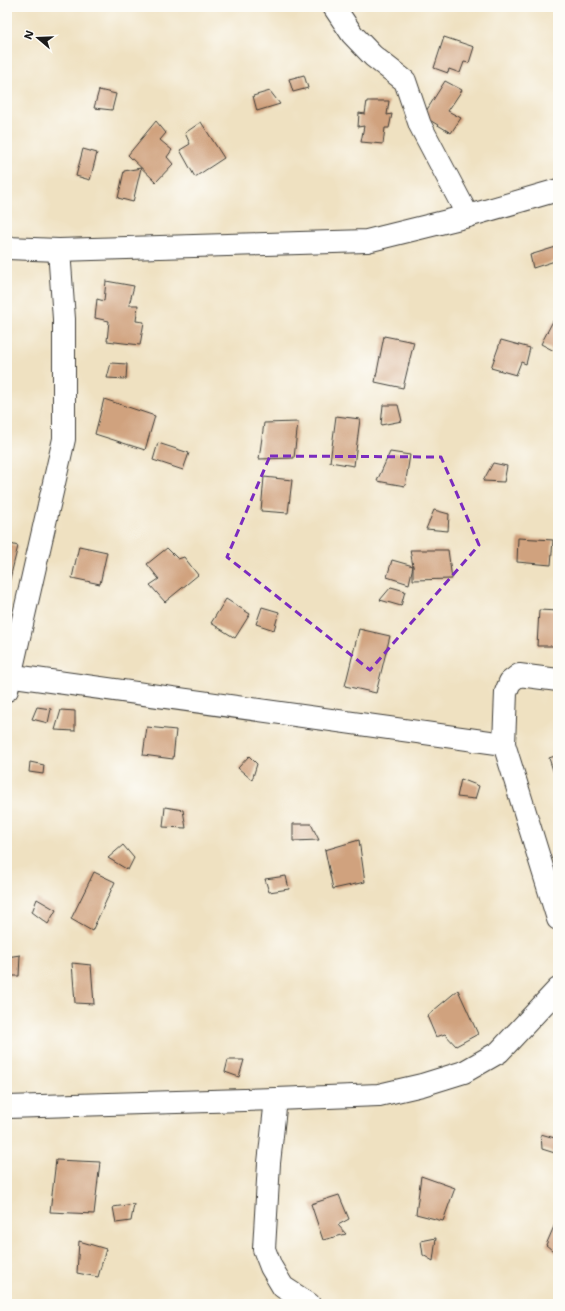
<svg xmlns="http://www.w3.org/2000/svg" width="565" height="1311" viewBox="0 0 565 1311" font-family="'Shantell Sans',sans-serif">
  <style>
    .building { fill: #d0a27e }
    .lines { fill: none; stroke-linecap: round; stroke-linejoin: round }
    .minor-casing { stroke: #3c3a35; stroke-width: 24 }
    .minor { stroke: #fff; stroke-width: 22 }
    .marked { fill: none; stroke: #7b2cbf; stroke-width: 3; stroke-dasharray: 8 5; stroke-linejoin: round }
  </style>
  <rect width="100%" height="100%" fill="#fdfcf7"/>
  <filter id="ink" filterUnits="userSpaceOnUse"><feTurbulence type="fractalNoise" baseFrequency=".025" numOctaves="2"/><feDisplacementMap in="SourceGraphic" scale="8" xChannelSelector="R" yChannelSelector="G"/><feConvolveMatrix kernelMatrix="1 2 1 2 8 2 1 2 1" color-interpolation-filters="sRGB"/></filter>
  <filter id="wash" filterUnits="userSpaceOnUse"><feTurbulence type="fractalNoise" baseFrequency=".012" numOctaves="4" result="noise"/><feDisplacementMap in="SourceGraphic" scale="16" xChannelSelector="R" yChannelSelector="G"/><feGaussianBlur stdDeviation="0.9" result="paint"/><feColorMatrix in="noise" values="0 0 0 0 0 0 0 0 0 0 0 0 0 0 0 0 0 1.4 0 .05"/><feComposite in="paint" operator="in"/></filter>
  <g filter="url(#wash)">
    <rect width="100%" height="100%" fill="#efe1c1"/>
    <g id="blocks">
      <g class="building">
        <path d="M444 37 474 47 469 63 464 62 460 73 449 69 448 73 434 68Z"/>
        <path d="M304 75 308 88 293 92 289 79Z"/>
        <path d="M445 81 462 90 448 111 461 118 451 133 423 116Z"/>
        <path d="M99 90 116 94 112 110 94 108Z"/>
        <path d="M270 91 280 104 257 111 253 96Z"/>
        <path d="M367 101H389L387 115 392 114 389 128H385L383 144 361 142 364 126 358 127 359 113 365 114Z"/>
        <path d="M156 121 166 133 160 140 172 150 167 157 173 164 156 182 128 155Z"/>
        <path d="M201 122 224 158 195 177 180 150 190 144 185 133Z"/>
        <path d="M83 149 97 153 90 180 76 176Z"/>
        <path d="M141 168 133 202 118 198 124 171Z"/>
        <path d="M556 247 558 260 533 268 530 255Z"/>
        <path d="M106 281 134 286 129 305H138L136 321 144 322 140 345 107 341 109 321 95 318 97 299 104 301Z"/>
        <path d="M553 321 558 324V353L541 344Z"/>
        <path d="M384 336 414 342 403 388 375 382Z"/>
        <path d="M501 340 530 348 526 364 521 362 516 375 491 368Z"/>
        <path d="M111 363 127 364 126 379 107 378Z"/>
        <path d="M104 399 155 416 145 450 95 434Z"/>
        <path d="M383 405H398L402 421 381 425Z"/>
        <path d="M336 416 360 419 354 466 330 462Z"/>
        <path d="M298 422 294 458 259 459 264 423Z"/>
        <path d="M158 443 189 453 183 470 153 460Z"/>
        <path d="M390 452 410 455 405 486 377 481Z"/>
        <path d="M493 463 507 466 504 482 483 481Z"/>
        <path d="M264 477 292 480 288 513 261 511Z"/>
        <path d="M434 510 449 514 448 531 426 529Z"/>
        <path d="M518 538 553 540 551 565 517 562Z"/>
        <path d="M7 543 18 546 8 587H7Z"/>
        <path d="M79 546 107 552 100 584 72 578Z"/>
        <path d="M167 548 178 559 184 557 198 575 165 602 150 585 159 579 147 564Z"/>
        <path d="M410 550H448L452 579 413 580V566L409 584 387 577 392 560 413 566Z"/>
        <path d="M391 587 405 591 401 606 380 600Z"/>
        <path d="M226 599 250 614 235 638 211 623Z"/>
        <path d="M262 607 279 612 274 630 256 624Z"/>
        <path d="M539 610 558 611V646H537Z"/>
        <path d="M359 629 390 636 376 693 345 686Z"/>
        <path d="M37 707 51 709 48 723 32 719Z"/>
        <path d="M61 710 75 711V731L55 730Z"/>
        <path d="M147 727 176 730 173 759 143 755Z"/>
        <path d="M558 755V786L549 758Z"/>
        <path d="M249 756 257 764 252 780 238 768Z"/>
        <path d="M30 762 44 765 43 774 29 772Z"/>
        <path d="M461 779 479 786 475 799 457 797Z"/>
        <path d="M165 807 183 810 186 828 163 827Z"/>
        <path d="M293 824H311L319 840 293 841Z"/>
        <path d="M359 840 365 882 333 889 325 850Z"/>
        <path d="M123 845 134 858 128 870 108 858Z"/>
        <path d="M94 872 115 882 92 931 71 919Z"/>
        <path d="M286 876 289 889 269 892 265 879Z"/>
        <path d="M37 899 56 910 48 924 32 912Z"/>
        <path d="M20 955 19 976H7V957Z"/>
        <path d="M72 963 91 965 94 1004 75 1003Z"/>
        <path d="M458 990 478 1034 456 1046 445 1034 436 1037 427 1016Z"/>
        <path d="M228 1060H244L239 1077 225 1072Z"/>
        <path d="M541 1134 558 1139V1154L542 1149Z"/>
        <path d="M56 1160 100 1162 94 1214 50 1212Z"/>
        <path d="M421 1176 455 1188 443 1221 416 1214Z"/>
        <path d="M339 1195 349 1219 338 1225 346 1234 323 1240 311 1204Z"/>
        <path d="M134 1204 131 1221 116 1223 113 1207Z"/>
        <path d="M558 1217V1255L546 1245Z"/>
        <path d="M436 1238 433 1261 423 1255 421 1241Z"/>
        <path d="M79 1241 106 1249 98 1277 77 1273Z"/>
      </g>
    </g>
  </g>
  <g filter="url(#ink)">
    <use href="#blocks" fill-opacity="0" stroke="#3c3a35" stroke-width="1"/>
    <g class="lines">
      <g class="minor-casing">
        <g id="minor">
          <path d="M334 7 352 34 373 56 405 81 420 125 468 216"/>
          <path d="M7 248 59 250 367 241 468 216 558 190"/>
          <path d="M7 675 504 744"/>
          <path d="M558 680 519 675 510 682 506 692 504 744 558 919"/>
          <path d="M7 690 64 439V319L59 250"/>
          <path d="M276 1099 269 1163 264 1249 271 1267 283 1287 309 1304"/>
          <path d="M7 1107 276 1099 379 1095 422 1085 464 1072 499 1052 558 989"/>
        </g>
      </g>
      <use href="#minor" class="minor"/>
    </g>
  </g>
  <path class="marked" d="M270 456 441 457 479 545 370 670 227 557Z"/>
  <rect width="565" height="1311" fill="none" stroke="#fdfcf7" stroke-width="24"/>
  <g transform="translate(38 38) rotate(289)" stroke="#fdfcf7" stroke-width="3" paint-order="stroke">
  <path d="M0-3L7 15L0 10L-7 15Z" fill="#1c1c1c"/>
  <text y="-6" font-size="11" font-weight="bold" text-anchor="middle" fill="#1c1c1c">N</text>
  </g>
</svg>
